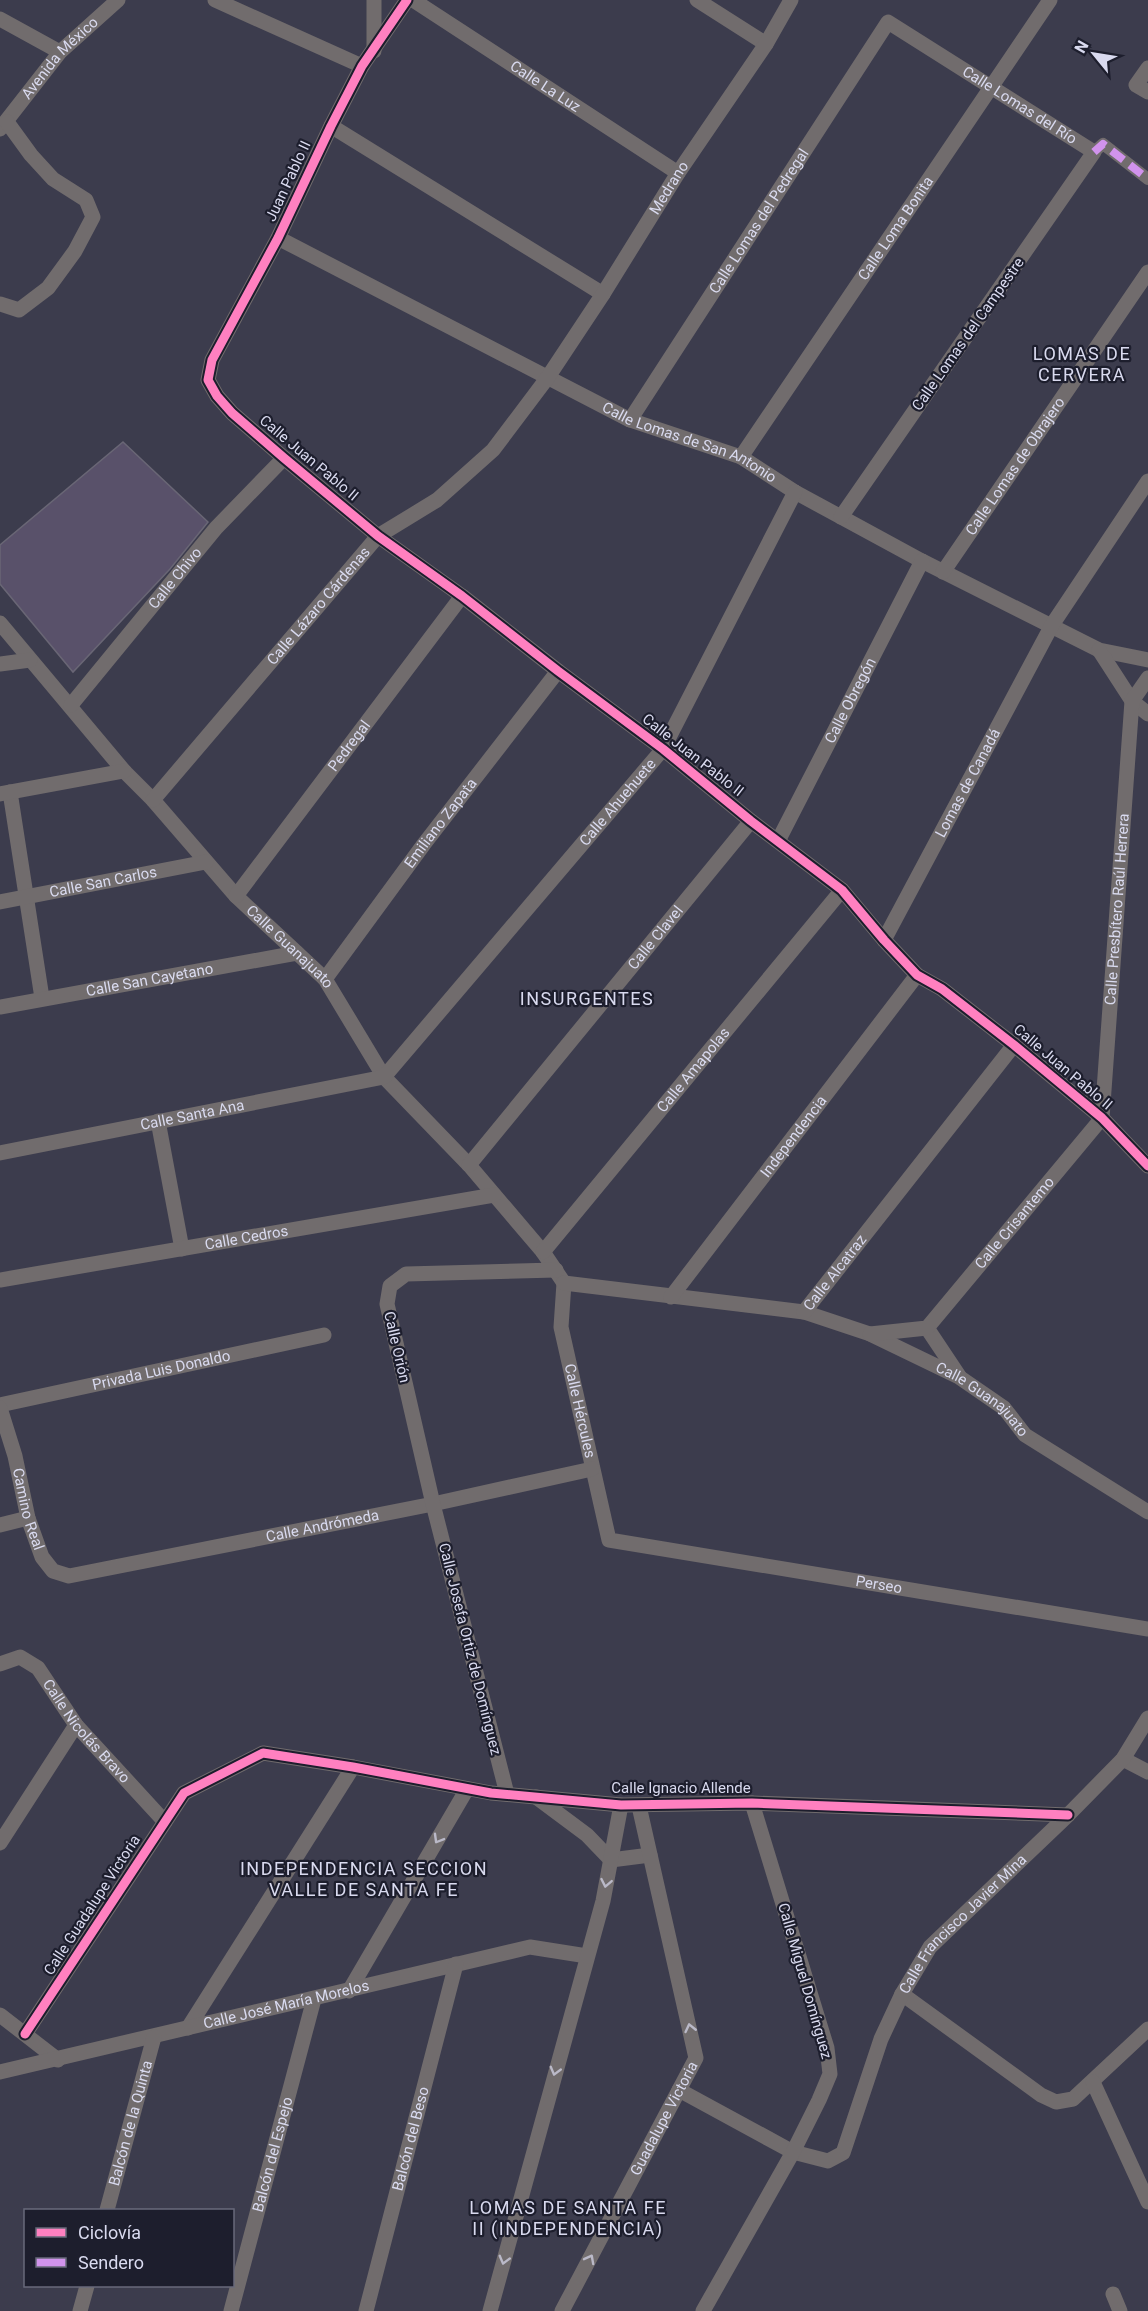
<svg xmlns="http://www.w3.org/2000/svg" width="1148" height="2311" viewBox="0 0 1148 2311" font-family="Roboto,sans-serif">
  <style>
    .building { fill: #59516a; stroke: #696675; stroke-width: 1.5 }
    .lines { fill: none; stroke-linecap: round; stroke-linejoin: round }
    .pedestrian { stroke: #716c6d; stroke-width: 12 }
    .minor { stroke: #716c6d; stroke-width: 15 }
    .quiet { stroke: #d193ec; stroke-width: 8; stroke-dasharray: 15 8; stroke-linecap: butt }
    .cycleway-casing { stroke: #1d1e2d; stroke-width: 13 }
    .cycleway { stroke: #ff80c0; stroke-width: 9 }
    .oneway { stroke: #bab9c8 }
    .labels { text-anchor: middle; dominant-baseline: central; stroke-width: 4.5; stroke-linejoin: round; paint-order: stroke }
    .street-label { font-size: 15px; fill: #d9daef; stroke: #1d1e2d }
    .quarter-label { font-size: 18px; letter-spacing: 1.5px; fill: #d9daef; stroke: #1d1e2d }
  </style>
  <rect width="100%" height="100%" fill="#3c3c4d"/>
  <path class="building" d="M123 442 208 522 170 569 73 672 0 584V545Z"/>
  <g class="lines">
    <path class="pedestrian" d="M1094 152 1103 144 1148 179"/>
    <g class="minor">
      <path d="M215 0 362 66"/>
      <path d="M407 0 362 66 331 126 278 238 212 360 208 380 217 396 232 413 284 458 378 536 462 596 558 671 663 749 751 821 842 890 884 940 917 975 942 989 1014 1045 1102 1118 1148 1166"/>
      <path id="s1" d="M413 0 678 173"/>
      <path d="M697 0 766 44"/>
      <path d="M0 19 60 52"/>
      <path d="M374 51V0"/>
      <path d="M1148 68 1136 85 1148 92"/>
      <path d="M331 126 603 294"/>
      <path id="s2" d="M0 129 60 52 118 0"/>
      <path id="s3" d="M278 238 630 420 741 457 795 492 922 561 1099 650 1148 660"/>
      <path d="M0 304 19 310 48 288 75 251 93 217 86 200 53 179 31 155 7 122"/>
      <path id="s4" d="M630 420 888 22 1094 152 841 517"/>
      <path id="s5" d="M741 457 1050 0"/>
      <path id="s6" d="M943 572 1148 272"/>
      <path id="s7" d="M0 623 124 771 153 800 236 896 325 979 384 1077 469 1165 543 1252 564 1283"/>
      <path d="M1099 650 1132 701 1148 714"/>
      <path d="M0 664 30 660"/>
      <path id="s8" d="M71 705 216 528 284 458"/>
      <path d="M10 792 42 998"/>
      <path d="M0 794 124 771"/>
      <path id="s9" d="M153 800 378 536 437 500 493 450 548 377 603 294 678 173 766 44 791 0"/>
      <path id="s10" d="M778 841 922 561"/>
      <path id="s11" d="M236 896 462 596"/>
      <path id="s12" d="M0 902 206 862"/>
      <path id="s13" d="M884 940 1052 625 1148 481"/>
      <path id="s14" d="M325 979 424 844 558 671"/>
      <path id="s15" d="M0 1007 297 953"/>
      <path d="M158 1121 182 1249"/>
      <path id="s16" d="M0 1153 384 1077 663 749 795 492"/>
      <path id="s17" d="M469 1165 751 821"/>
      <path id="s18" d="M543 1252 842 890"/>
      <path id="s19" d="M0 1280 494 1195"/>
      <path id="s20" d="M564 1283 561 1327 609 1540 1148 1629"/>
      <path id="s21" d="M564 1283 804 1312 870 1334 959 1377 1004 1408 1025 1435 1148 1512"/>
      <path id="s22" d="M671 1297 917 975"/>
      <path id="s23" d="M804 1312 1014 1045"/>
      <path d="M927 1328 959 1376"/>
      <path id="s24" d="M870 1334 927 1328 1102 1118 1132 701 1148 678"/>
      <path id="s25" d="M0 1405 324 1335"/>
      <path id="s26" d="M0 1408 15 1456 28 1518 42 1557 53 1571 69 1576 433 1504 592 1469"/>
      <path d="M0 1525 28 1518"/>
      <path id="s27" d="M0 1664 20 1657 38 1668 76 1725 165 1822"/>
      <path d="M1123 1759 1148 1772"/>
      <path d="M507 1794 433 1504 387 1304 390 1286 406 1274 556 1270"/>
      <path d="M536 1797 587 1835 611 1860 650 1855"/>
      <path d="M0 1843 76 1725"/>
      <path d="M349 1991 467 1789"/>
      <path d="M902 1994 1041 2095 1056 2102 1073 2099 1148 2029"/>
      <path d="M0 2015 58 2060"/>
      <path d="M188 2028 353 1767"/>
      <path d="M25 2034 184 1793 263 1753 353 1767 491 1793 621 1805 752 1803 1068 1815"/>
      <path id="s28" d="M0 2072 530 1947 587 1956"/>
      <path d="M1093 2082 1148 2202"/>
      <path id="s29" d="M679 2090 793 2152 828 2161 843 2153 881 2039 902 1994 930 1947 1068 1815 1123 1759 1148 1718"/>
      <path id="s30" d="M107 2210 154 2037"/>
      <path d="M1113 2294 1120 2311"/>
      <path d="M80 2311 87 2286"/>
      <path id="s31" d="M231 2311 314 1999"/>
      <path id="s32" d="M366 2311 456 1964"/>
      <path d="M490 2311 603 1901 621 1805"/>
      <path id="s33" d="M562 2311 696 2058 639 1806"/>
      <path d="M703 2311 793 2152 819 2100 830 2074 827 2048 752 1803"/>
    </g>
    <path class="quiet" d="M1094 152 1103 144 1148 179"/>
    <g class="cycleway-casing">
      <g id="cycleway">
        <path d="M407 0 362 66 331 126 278 238 212 360 208 380 217 396 232 413 284 458 378 536 462 596 558 671 663 749 751 821 842 890 884 940 917 975 942 989 1014 1045 1102 1118 1148 1166"/>
        <path d="M25 2034 184 1793 263 1753 353 1767 491 1793 621 1805 752 1803 1068 1815"/>
      </g>
    </g>
    <use href="#cycleway" class="cycleway"/>
  </g>
  <defs><path id="oneway-chevron" d="M-2-3.5L2.5 0L-2 3.5" fill="none" stroke-width="1.6" stroke-linecap="round" stroke-linejoin="round" transform="scale(1.5)"/></defs>
  <g class="oneway">
    <use href="#oneway-chevron" transform="translate(438 1839) rotate(120)"/>
    <use href="#oneway-chevron" transform="translate(606 1883) rotate(101)"/>
    <use href="#oneway-chevron" transform="translate(690 2028) rotate(-103)"/>
    <use href="#oneway-chevron" transform="translate(555 2071) rotate(105)"/>
    <use href="#oneway-chevron" transform="translate(590 2259) rotate(-62)"/>
    <use href="#oneway-chevron" transform="translate(504 2260) rotate(105)"/>
  </g>
  <g class="labels">
    <g class="street-label">
      <text stroke="none"><textPath href="#s2" startOffset="93">Avenida México</textPath></text>
      <text stroke="none"><textPath href="#s1" startOffset="158">Calle La Luz</textPath></text>
      <text stroke="none"><textPath href="#s4" startOffset="630">Calle Lomas del Río</textPath></text>
      <text transform="translate(288 181) rotate(-65)">Juan Pablo II</text>
      <text stroke="none"><textPath href="#s9" startOffset="807">Medrano</textPath></text>
      <text stroke="none"><textPath href="#s4" startOffset="237">Calle Lomas del Pedregal</textPath></text>
      <text stroke="none"><textPath href="#s5" startOffset="276">Calle Loma Bonita</textPath></text>
      <text transform="translate(968 334) rotate(-55)">Calle Lomas del Campestre</text>
      <text stroke="none"><textPath href="#s3" startOffset="460">Calle Lomas de San Antonio</textPath></text>
      <text transform="translate(309 458) rotate(40)">Calle Juan Pablo II</text>
      <text stroke="none"><textPath href="#s6" startOffset="128">Calle Lomas de Obrajero</textPath></text>
      <text stroke="none"><textPath href="#s8" startOffset="164">Calle Chivo</textPath></text>
      <text stroke="none"><textPath href="#s9" startOffset="255">Calle Lázaro Cárdenas</textPath></text>
      <text stroke="none"><textPath href="#s10" startOffset="158">Calle Obregón</textPath></text>
      <text stroke="none"><textPath href="#s11" startOffset="188">Pedregal</textPath></text>
      <text transform="translate(693 755) rotate(38)">Calle Juan Pablo II</text>
      <text stroke="none"><textPath href="#s13" startOffset="178">Lomas de Canadá</textPath></text>
      <text stroke="none"><textPath href="#s16" startOffset="752">Calle Ahuehuete</textPath></text>
      <text stroke="none"><textPath href="#s14" startOffset="194">Emiliano Zapata</textPath></text>
      <text stroke="none"><textPath href="#s12" startOffset="105">Calle San Carlos</textPath></text>
      <text stroke="none"><textPath href="#s24" startOffset="540">Calle Presbítero Raúl Herrera</textPath></text>
      <text stroke="none"><textPath href="#s17" startOffset="294">Calle Clavel</textPath></text>
      <text stroke="none"><textPath href="#s7" startOffset="435">Calle Guanajuato</textPath></text>
      <text stroke="none"><textPath href="#s15" startOffset="152">Calle San Cayetano</textPath></text>
      <text transform="translate(1063 1067) rotate(40)">Calle Juan Pablo II</text>
      <text stroke="none"><textPath href="#s18" startOffset="236">Calle Amapolas</textPath></text>
      <text stroke="none"><textPath href="#s16" startOffset="196">Calle Santa Ana</textPath></text>
      <text stroke="none"><textPath href="#s22" startOffset="202">Independencia</textPath></text>
      <text stroke="none"><textPath href="#s24" startOffset="194">Calle Crisantemo</textPath></text>
      <text stroke="none"><textPath href="#s19" startOffset="250">Calle Cedros</textPath></text>
      <text stroke="none"><textPath href="#s23" startOffset="50">Calle Alcatraz</textPath></text>
      <text transform="translate(397 1347) rotate(77)">Calle Orión</text>
      <text stroke="none"><textPath href="#s25" startOffset="165">Privada Luis Donaldo</textPath></text>
      <text stroke="none"><textPath href="#s21" startOffset="442">Calle Guanajuato</textPath></text>
      <text stroke="none"><textPath href="#s20" startOffset="130">Calle Hércules</textPath></text>
      <text stroke="none"><textPath href="#s26" startOffset="105">Camino Real</textPath></text>
      <text stroke="none"><textPath href="#s26" startOffset="448">Calle Andrómeda</textPath></text>
      <text stroke="none"><textPath href="#s20" startOffset="536">Perseo</textPath></text>
      <text transform="translate(470 1649) rotate(76)">Calle Josefa Ortiz de Domínguez</text>
      <text stroke="none"><textPath href="#s27" startOffset="122">Calle Nicolás Bravo</textPath></text>
      <text x="681" y="1788">Calle Ignacio Allende</text>
      <text transform="translate(92 1905) rotate(-57)">Calle Guadalupe Victoria</text>
      <text stroke="none"><textPath href="#s29" startOffset="446">Calle Francisco Javier Mina</textPath></text>
      <text transform="translate(805 1981) rotate(74)">Calle Miguel Domínguez</text>
      <text stroke="none"><textPath href="#s28" startOffset="294">Calle José María Morelos</textPath></text>
      <text stroke="none"><textPath href="#s33" startOffset="218">Guadalupe Victoria</textPath></text>
      <text stroke="none"><textPath href="#s30" startOffset="90">Balcón de la Quinta</textPath></text>
      <text stroke="none"><textPath href="#s32" startOffset="178">Balcón del Beso</textPath></text>
      <text stroke="none"><textPath href="#s31" startOffset="162">Balcón del Espejo</textPath></text>
    </g>
    <g class="quarter-label">
      <text x="1082" y="353">LOMAS DE<tspan x="1082" dy="21">CERVERA</tspan></text>
      <text x="587" y="998">INSURGENTES</text>
      <text x="364" y="1868">INDEPENDENCIA SECCION<tspan x="364" dy="21">VALLE DE SANTA FE</tspan></text>
      <text x="568" y="2207">LOMAS DE SANTA FE<tspan x="568" dy="21">II (INDEPENDENCIA)</tspan></text>
    </g>
  </g>
  <rect x="24" y="2209" width="210" height="78" fill="#1d1e2d" stroke="#68697b" stroke-width="1.5"/>
  <rect x="36" y="2228" width="30" height="9" fill="#ff80c0" stroke="#68697b" stroke-width="1.5"/>
  <text x="78" y="2239" font-size="18" fill="#d9daef">Ciclovía</text>
  <rect x="36" y="2258" width="30" height="9" fill="#d193ec" stroke="#68697b" stroke-width="1.5"/>
  <text x="78" y="2269" font-size="18" fill="#d9daef">Sendero</text>
  <g transform="translate(1094 54) rotate(300)" stroke="#1d1e2d" stroke-width="4.5" paint-order="stroke">
  <path d="M0-4.5L10 22L0 15L-10 22Z" fill="#d9daef"/>
  <text y="-9" font-size="16" font-weight="bold" text-anchor="middle" fill="#d9daef">N</text>
  </g>
</svg>
